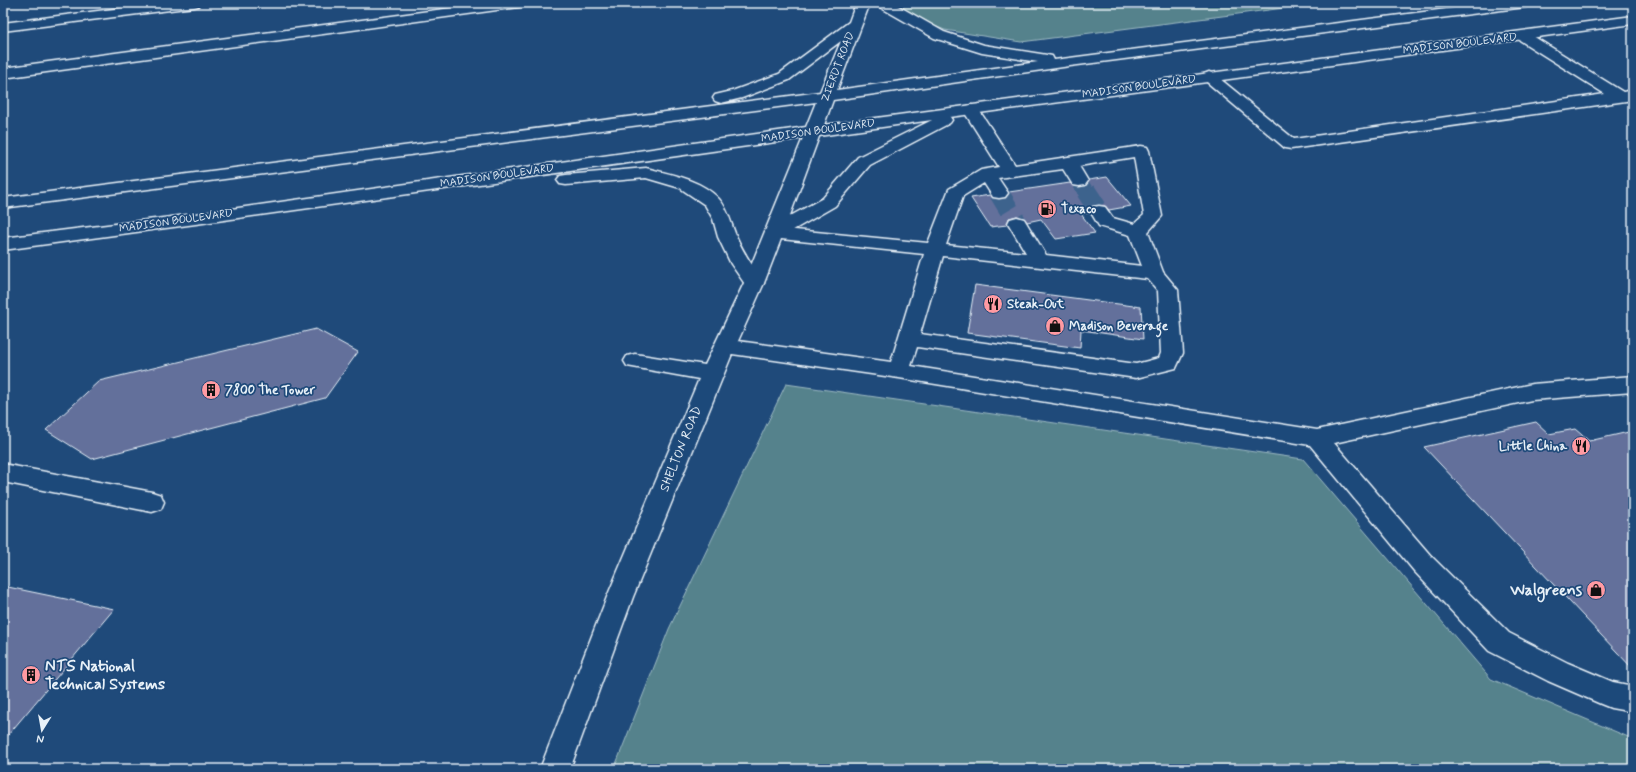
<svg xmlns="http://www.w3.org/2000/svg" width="1636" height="772" viewBox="0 0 1636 772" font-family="Mynerve,sans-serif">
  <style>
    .green { fill: #54828c; stroke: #9ebac2 }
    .building { fill: #636f9b; stroke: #e8f1f8 }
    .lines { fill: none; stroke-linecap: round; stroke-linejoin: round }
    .minor-tunnel-far1 { stroke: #3d638d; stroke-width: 16; stroke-dasharray: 16 8; stroke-linecap: butt }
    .minor-tunnel { stroke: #3d638d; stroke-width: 20; stroke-dasharray: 20 10; stroke-linecap: butt }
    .minor-casing { stroke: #e8f1f8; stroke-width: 3 }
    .major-casing { stroke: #e8f1f8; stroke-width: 3 }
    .highway-casing { stroke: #e8f1f8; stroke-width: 3 }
    .minor { fill: #1f4a7a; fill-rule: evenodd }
    .major { fill: #1f4a7a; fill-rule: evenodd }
    .highway { fill: #1f4a7a; fill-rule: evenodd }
    .labels { text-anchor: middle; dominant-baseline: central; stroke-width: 3.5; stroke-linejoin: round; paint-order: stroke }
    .far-street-label { font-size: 11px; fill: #e8f1f8; stroke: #1f4a7a }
    .poi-label { font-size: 13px; font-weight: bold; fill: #e8f1f8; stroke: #1f4a7a; text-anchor: start }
    .street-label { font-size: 13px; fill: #e8f1f8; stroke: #1f4a7a }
    .near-poi-label { font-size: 16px; font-weight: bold; fill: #e8f1f8; stroke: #1f4a7a; text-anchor: end }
  </style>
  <rect width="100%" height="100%" fill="#1f4a7a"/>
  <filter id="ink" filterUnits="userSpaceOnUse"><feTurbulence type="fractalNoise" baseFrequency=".025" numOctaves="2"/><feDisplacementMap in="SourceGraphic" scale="8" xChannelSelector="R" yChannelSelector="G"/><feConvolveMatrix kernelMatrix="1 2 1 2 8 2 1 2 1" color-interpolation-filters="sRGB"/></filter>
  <g filter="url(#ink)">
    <g class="green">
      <path d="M902 3H1323L1021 42 945 30 900 13Z"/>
      <path d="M786 384 1303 459 1491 679 1633 739V769H614L669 629Z"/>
    </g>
    <g class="building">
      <path d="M1107 177 1131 206 1109 210 1105 206H1093L1089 210V213L1081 214 1095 233 1056 239 1041 219 1027 222 1024 218 1017 216 1009 218 1007 225 990 227 971 198 990 195 993 198 999 199 1006 198 1009 192 1070 183 1073 186 1079 187 1086 186 1089 180Z"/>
      <path d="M975 285 1141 307 1143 339 1081 330 1080 348 967 333Z"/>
      <path d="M316 329 358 352 325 398 92 459 46 430 99 381Z"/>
      <path d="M1536 422 1549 434 1575 429 1589 441 1633 431V669L1424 447Z"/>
      <path d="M3 586 114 609 3 741Z"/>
    </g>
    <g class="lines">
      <path class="minor-tunnel-far1" d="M1079 181 1086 192"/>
      <g class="minor-tunnel">
        <path d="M1086 191 1099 211"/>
        <path d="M999 193 1017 223"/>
      </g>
      <g class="minor-casing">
        <g id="minor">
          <path d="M1523 32 1528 33 1623 92 1633 90V100L1291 149 1285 148 1201 77 1204 74 1209 72 1214 74 1294 139 1605 94 1518 39 1516 36 1518 33Z"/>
          <path d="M971 105 977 107 1015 165 1141 146 1147 147 1149 151 1162 216 1148 232 1163 272 1178 290 1183 353 1176 368 1136 378 917 347 911 366 1317 430 1532 384 1633 376V392L1532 400 1334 443 1432 557 1509 633 1568 663 1613 682 1633 686V712L1611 708 1601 704 1548 681 1489 651 1414 571 1310 445 899 378 732 354 633 597 570 769H540L607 597 699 379 627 366 624 361 627 356 635 354 705 365 744 283 807 128 813 126 819 128 821 131 785 229 928 243 949 189 981 170 999 167 963 110 965 107ZM1134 157 1144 215 1134 224 1113 218 1105 207 1099 206 1093 207 1090 211 1099 226 1130 235 1142 266 1046 255 1024 219 1017 217 1010 219 1008 223 1026 253 946 245 963 196 984 183 993 197 999 198 1005 197 1008 193 998 178 1063 169 1073 185 1079 186 1085 185 1088 181 1079 166ZM781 239 924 254 891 362 738 341 764 283ZM943 256 1148 279 1158 291 1161 353 1159 358 1136 364 920 334Z"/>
          <path d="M3 464 152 492 161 495 164 502 161 509 152 512 3 482Z"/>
        </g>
      </g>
      <g class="major-casing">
        <g id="major">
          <path d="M856 3H870L837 90 1038 62 982 53 934 38 878 6 876 3H893L944 32 984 45 1047 55 1052 56 1054 60 1493 3H1532L1530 6 1525 7 1070 66 833 100 824 125 1633 16V24L950 117 952 120 950 123 870 165 835 206 781 237 774 239 767 237 765 233 767 229 823 198 858 157 932 120 203 223 3 250V238L203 213 806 127 816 102 3 208V198L820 92 841 41 789 80 742 98 721 103 715 101 713 98 715 95 732 91 779 74 849 22Z"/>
          <path d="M646 168C670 174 702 180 719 199 729 210 731 225 737 238 744 254 754 268 764 283L761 287 754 289 747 287 731 264 718 237 713 219 705 205 680 188 646 178 566 185 560 184 557 180 560 176 566 175Z"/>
        </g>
      </g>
      <g class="highway-casing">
        <g id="highway">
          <path d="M161 3H201L199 6 194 7 3 31V23Z"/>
          <path d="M489 3H526L524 6 519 7 3 78V68Z"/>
        </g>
      </g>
      <use href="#minor" class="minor"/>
      <use href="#major" class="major"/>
      <use href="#highway" class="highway"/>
    </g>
  </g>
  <defs>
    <g id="fuel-disc" transform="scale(1)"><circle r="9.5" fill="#ff9aa2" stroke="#1f4a7a"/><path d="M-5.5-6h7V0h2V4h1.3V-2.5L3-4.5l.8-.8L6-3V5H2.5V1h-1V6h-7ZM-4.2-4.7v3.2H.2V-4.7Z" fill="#111"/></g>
    <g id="restaurant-disc" transform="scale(1)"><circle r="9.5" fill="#ff9aa2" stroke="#1f4a7a"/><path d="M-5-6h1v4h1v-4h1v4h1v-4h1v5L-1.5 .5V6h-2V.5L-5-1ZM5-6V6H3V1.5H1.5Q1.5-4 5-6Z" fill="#111"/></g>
    <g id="shop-disc" transform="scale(1)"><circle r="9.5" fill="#ff9aa2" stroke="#1f4a7a"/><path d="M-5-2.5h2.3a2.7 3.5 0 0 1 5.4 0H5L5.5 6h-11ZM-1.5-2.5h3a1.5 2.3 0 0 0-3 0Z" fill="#111"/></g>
    <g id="building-disc" transform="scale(1)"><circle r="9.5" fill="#ff9aa2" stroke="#1f4a7a"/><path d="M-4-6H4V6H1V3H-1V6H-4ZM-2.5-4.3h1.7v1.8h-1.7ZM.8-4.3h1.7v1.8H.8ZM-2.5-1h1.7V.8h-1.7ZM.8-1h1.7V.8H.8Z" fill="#111"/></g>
  </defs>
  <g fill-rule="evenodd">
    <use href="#fuel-disc" x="1047" y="209"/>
    <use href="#restaurant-disc" x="993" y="304"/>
    <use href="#shop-disc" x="1055" y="326"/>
    <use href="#building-disc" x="211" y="390"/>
    <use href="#restaurant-disc" x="1581" y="446"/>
    <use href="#shop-disc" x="1596" y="590"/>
    <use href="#building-disc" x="31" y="675"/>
  </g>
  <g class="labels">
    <g class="far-street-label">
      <text transform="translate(1460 44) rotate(-7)">MADISON BOULEVARD</text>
      <text transform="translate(838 67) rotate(-69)">ZIERDT ROAD</text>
      <text transform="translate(1139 87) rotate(-8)">MADISON BOULEVARD</text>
      <text transform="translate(818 131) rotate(-8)">MADISON BOULEVARD</text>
      <text transform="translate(497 176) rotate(-8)">MADISON BOULEVARD</text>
      <text transform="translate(176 221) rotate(-8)">MADISON BOULEVARD</text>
    </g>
    <g class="poi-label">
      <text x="1061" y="209">Texaco</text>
      <text x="1007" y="304">Steak-Out</text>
      <text x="1069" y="326">Madison Beverage</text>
      <text x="225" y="390">7800 The Tower</text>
      <text x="1567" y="446" text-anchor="end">Little China</text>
    </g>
    <g class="street-label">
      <text transform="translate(681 449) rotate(-68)">SHELTON ROAD</text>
    </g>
    <g class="near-poi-label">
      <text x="1582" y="590">Walgreens</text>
      <text x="45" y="666" text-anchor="start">NTS National<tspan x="45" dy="18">Technical Systems</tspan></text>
    </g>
  </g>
  <rect width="1636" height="772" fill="none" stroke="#1f4a7a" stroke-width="16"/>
  <rect x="8" y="8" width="1620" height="756" fill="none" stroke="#e8f1f8" stroke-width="1.5" filter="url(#ink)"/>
  <g transform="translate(42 730) rotate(191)" stroke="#1f4a7a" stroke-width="3" paint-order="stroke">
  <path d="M0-3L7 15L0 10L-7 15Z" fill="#e8f1f8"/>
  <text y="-6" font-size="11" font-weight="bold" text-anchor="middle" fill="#e8f1f8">N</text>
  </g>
</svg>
